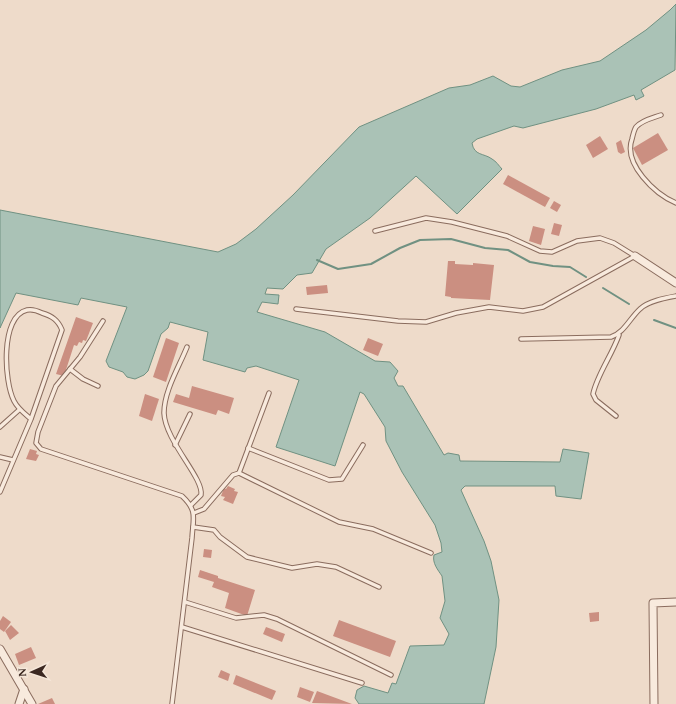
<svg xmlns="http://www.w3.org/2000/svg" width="676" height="704" viewBox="0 0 676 704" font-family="Spectral,serif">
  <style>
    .water { fill: #aac2b6; stroke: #709182 }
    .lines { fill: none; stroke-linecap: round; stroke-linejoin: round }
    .stream { stroke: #709182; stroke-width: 2 }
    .building { fill: #cb8f81 }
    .lane-casing { stroke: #8a6c5e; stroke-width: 5.5 }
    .street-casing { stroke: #8a6c5e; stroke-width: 9 }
    .lane { stroke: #f8eadd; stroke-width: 3.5 }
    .street { stroke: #f8eadd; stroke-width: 7 }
  </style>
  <rect width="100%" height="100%" fill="#eedbca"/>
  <path class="water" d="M676 4 675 70 641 90 644 96 636 100 634 95 596 109 523 128 514 126 477 139 472 143C474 156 484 153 492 159 496 161 499 166 502 169L457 214 416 176 370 218 326 249 312 273 297 275 283 289 267 288 265 294 279 295 278 304 262 302 257 312 325 332 375 361 390 362 398 371 394 378 398 386H403L444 455 448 453 459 455 460 461 560 462 563 449 589 453 581 499 556 496 555 486H465L461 490 484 541 491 561 499 600 496 647 484 704H359L355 698 357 690 364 686 388 693 392 683 396 684 410 646 444 645 449 634 440 618 445 601 442 576C438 570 432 563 434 555L442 552 441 543 435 525 402 472 386 441 385 427 364 394 360 392 335 466 276 447 299 380 256 366 247 368 245 372 203 360 208 332 170 322 168 328 161 334 148 371 144 375 135 379 127 377 123 372 109 367 106 361 127 307 81 298 78 305 16 293 0 328V210L218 252 236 244 256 229 293 195 359 127 449 88 470 85 493 76 511 86 520 87 562 70 600 61 646 30 670 10Z"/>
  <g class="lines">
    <g class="stream">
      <path d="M317 260 338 269 371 264 400 248 420 240 451 239 485 248 508 250 530 262 553 266 570 267 586 277"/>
      <path d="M603 288 629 304"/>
      <path d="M654 320 676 328"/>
    </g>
  </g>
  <g class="building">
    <path d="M658 133 668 150 642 165 633 148Z"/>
    <path d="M600 136 608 149 593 158 586 145Z"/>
    <path d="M621 140 625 152 621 154 618 152 616 143Z"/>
    <path d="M508 175 550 198 545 207 503 184Z"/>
    <path d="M554 201 561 205 557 212 550 208Z"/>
    <path d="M554 223 562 225 559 236 551 234Z"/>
    <path d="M533 226 545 229 541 245 529 241Z"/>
    <path d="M448 261H455V264L473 265V263L494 265 490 300 451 298V297L445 296Z"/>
    <path d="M327 285 328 293 307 295 306 287Z"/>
    <path d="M76 317 93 323 86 341 83 340 82 343 79 342 77 346 74 345 64 376 56 374Z"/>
    <path d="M166 338 179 343 166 382 153 377Z"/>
    <path d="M368 338 383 344 378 356 363 350Z"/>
    <path d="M192 386 234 398 229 414 218 410 216 415 173 402 176 394 189 398Z"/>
    <path d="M145 394 159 399 152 421 139 416Z"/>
    <path d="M30 449 37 451 36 454 39 455 36 461 26 459Z"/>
    <path d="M228 486 235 489 234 491 238 492 233 504 223 500 225 497 221 496 224 488 226 489Z"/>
    <path d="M204 549 212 550 211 558 203 557Z"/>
    <path d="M200 570 218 576V578L255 590 247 616 225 608 229 593 212 587 214 582 198 577Z"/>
    <path d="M599 612V621L590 622 589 613Z"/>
    <path d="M3 616 11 622 4 632 0 629V621Z"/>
    <path d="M339 620 396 641 390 657 333 636Z"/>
    <path d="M11 625 19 633 10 640 5 631Z"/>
    <path d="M266 627 285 634 282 642 263 634Z"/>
    <path d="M31 647 36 658 19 665 15 654Z"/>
    <path d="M221 670 230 674 228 681 218 677Z"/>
    <path d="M236 675 276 691 272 700 233 684Z"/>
    <path d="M300 687 314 692 310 702 297 697Z"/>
    <path d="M317 691 352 704 312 703Z"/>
    <path d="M52 698 55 704H38Z"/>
  </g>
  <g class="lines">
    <g class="lane-casing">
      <g id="lane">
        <path d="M661 115C653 118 642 120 636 127 634 130 633 135 632 139 623 164 655 194 676 203"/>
        <path d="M296 309 398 321 426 322 456 313 489 307 523 311 543 307 635 256 614 243 600 238 577 241 552 252 540 251 507 236 452 222 426 218 375 231"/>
        <path d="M103 321 80 357 56 386 38 432 36 443 41 449 182 496C198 511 193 518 192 538L172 704"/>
        <path d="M521 339 611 337C624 333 630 318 640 309 648 301 665 298 676 296"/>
        <path d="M187 347C179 367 164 391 164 413 165 441 204 478 201 495L191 505"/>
        <path d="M70 369 83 379 98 386"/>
        <path d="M616 416 596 400 593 394C597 375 612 355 619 335"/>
        <path d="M0 427 19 410"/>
        <path d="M175 445 190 414"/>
        <path d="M248 448 329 480 342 479 363 445"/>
        <path d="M0 457 13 460"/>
        <path d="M239 473 269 393"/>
        <path d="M0 492 31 419 62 330C58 320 52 316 42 313 38 311 32 309 27 310 0 316 4 382 14 401 18 409 24 413 31 419"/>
        <path d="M194 513 204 509 233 475 239 473 339 522 373 529 431 553"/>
        <path d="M193 527 214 530 220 537 247 557 292 568 317 564 336 567 379 587"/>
        <path d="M185 602 236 618 264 615 277 619 391 675"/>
        <path d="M182 627 362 683"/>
      </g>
    </g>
    <g class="street-casing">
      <g id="street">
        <path d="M635 256 676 283"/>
        <path d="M0 649 32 704"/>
        <path d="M19 704 24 689"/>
        <path d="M654 704 653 603 676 602"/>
      </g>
    </g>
    <use href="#lane" class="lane"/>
    <use href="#street" class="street"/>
  </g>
  <g transform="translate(32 672) rotate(267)" stroke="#f5e7d9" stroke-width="3" paint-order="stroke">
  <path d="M0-3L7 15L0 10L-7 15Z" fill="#3b2821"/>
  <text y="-6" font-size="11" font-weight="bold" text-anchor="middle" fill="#3b2821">N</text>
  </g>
</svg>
